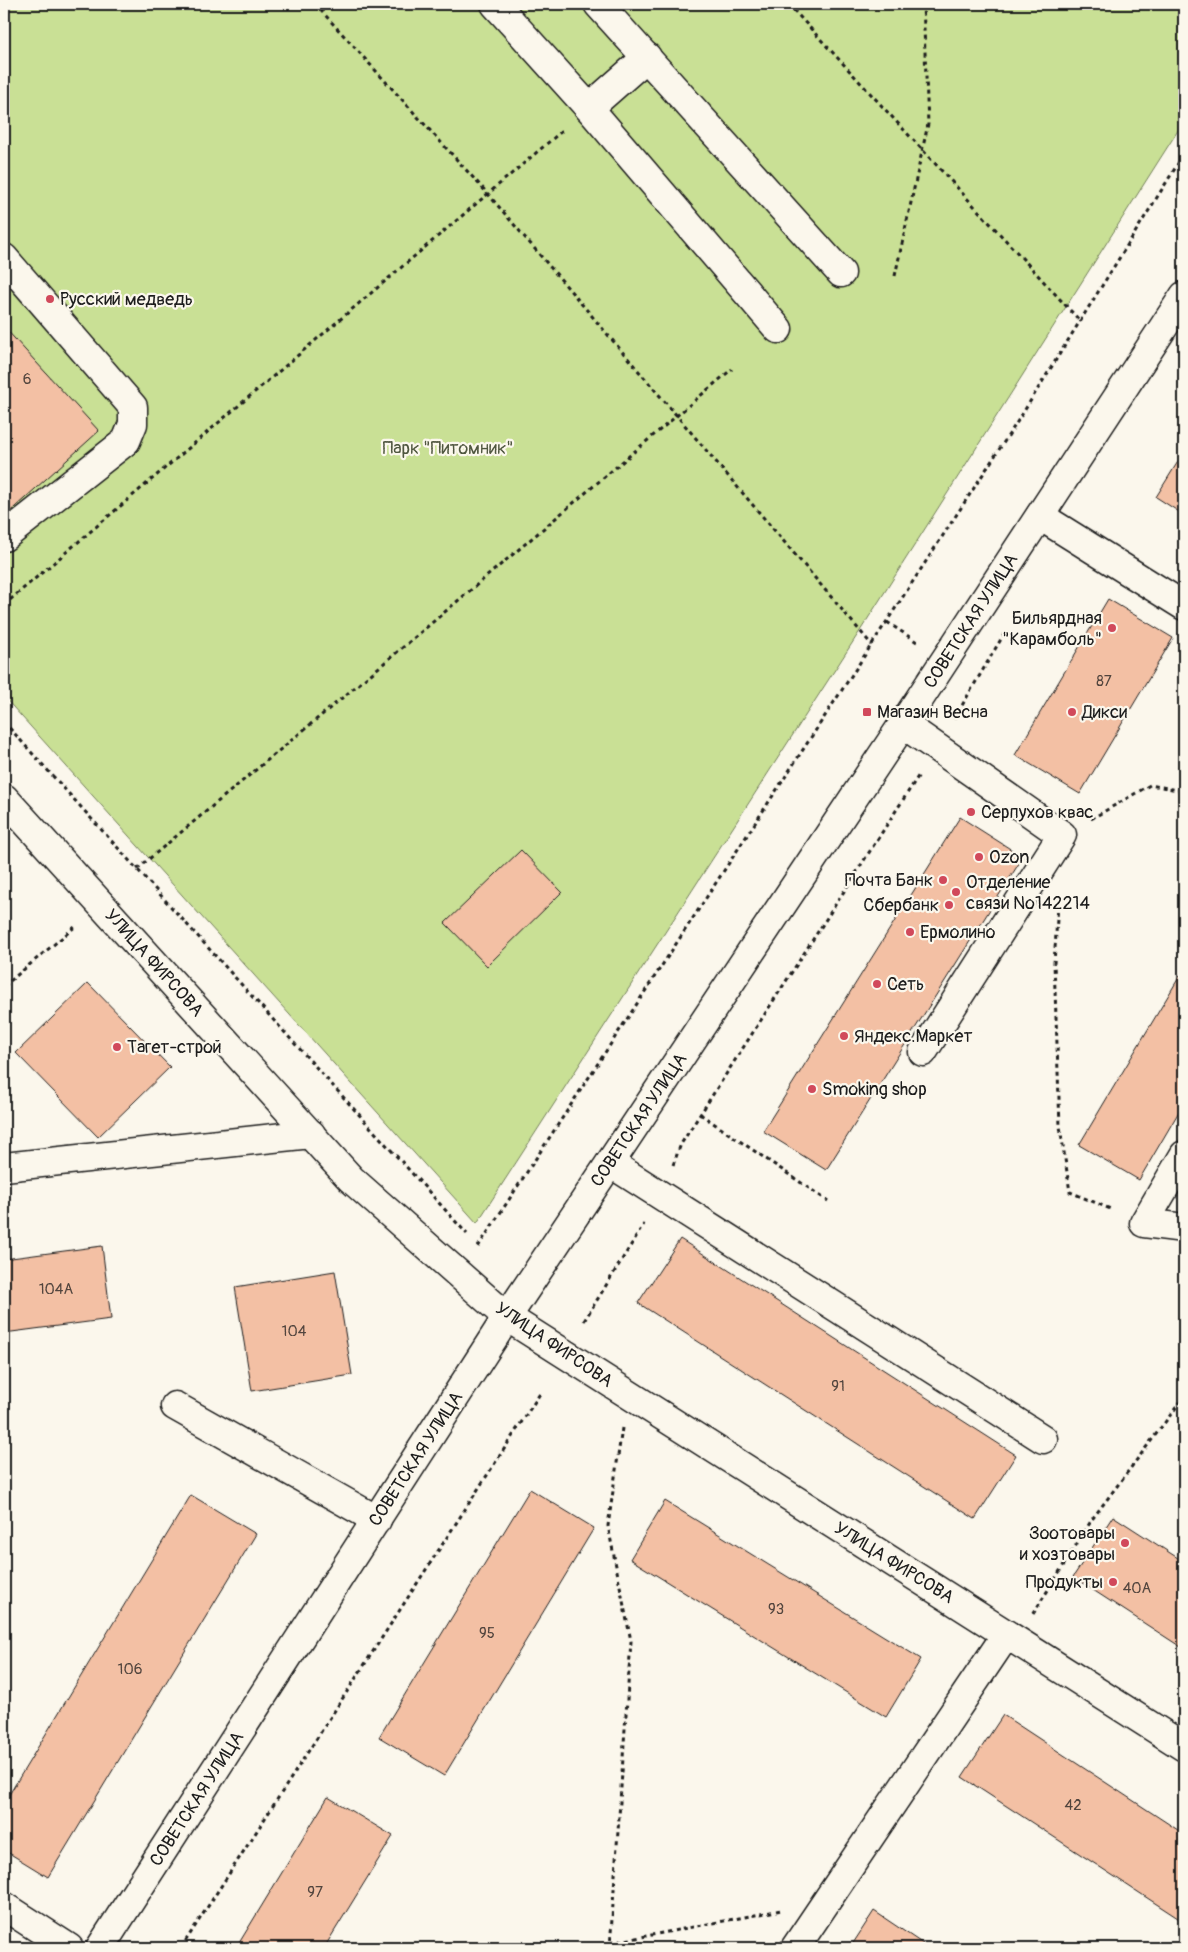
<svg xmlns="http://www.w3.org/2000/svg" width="1188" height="1952" viewBox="0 0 1188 1952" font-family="Pangolin,sans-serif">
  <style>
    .green { fill: #c9e095; stroke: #727e58 }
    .building { fill: #f3c0a4; stroke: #1c1c1c }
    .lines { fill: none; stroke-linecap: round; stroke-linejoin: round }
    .minor-casing { stroke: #1c1c1c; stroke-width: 31 }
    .path { stroke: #1c1c1c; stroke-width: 3; stroke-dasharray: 4 4; stroke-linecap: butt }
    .minor { stroke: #fbf7ec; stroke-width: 28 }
    .poi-dot { fill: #d1495b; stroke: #fbf7ec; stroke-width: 2 }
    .labels { text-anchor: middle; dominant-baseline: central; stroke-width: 4.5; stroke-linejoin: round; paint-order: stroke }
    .number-label { font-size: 15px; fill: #52453e }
    .poi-label { font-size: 18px; fill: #1c1c1c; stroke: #fbf7ec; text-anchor: start }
    .park-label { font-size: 18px; fill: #505740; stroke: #fbf7ec }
    .street-label { font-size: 18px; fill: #1c1c1c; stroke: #fbf7ec }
  </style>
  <rect width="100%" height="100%" fill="#fbf7ec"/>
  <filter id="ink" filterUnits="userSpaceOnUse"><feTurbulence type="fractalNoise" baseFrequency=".02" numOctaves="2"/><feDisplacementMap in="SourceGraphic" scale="10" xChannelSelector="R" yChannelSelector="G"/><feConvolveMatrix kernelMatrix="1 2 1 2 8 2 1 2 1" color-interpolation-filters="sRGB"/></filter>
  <g filter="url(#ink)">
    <path class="green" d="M4 4H1184V121L860 631 477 1223 4 697Z"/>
    <g class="building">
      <path d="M4 327 99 431 4 517Z"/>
      <path d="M1184 452V515L1156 497Z"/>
      <path d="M1108 599 1173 638 1080 794 1015 755Z"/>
      <path d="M960 817 1023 857 826 1170 763 1131Z"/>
      <path d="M521 850 562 892 487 966 445 923Z"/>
      <path d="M1184 969V1103L1139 1180 1079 1145Z"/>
      <path d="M88 983 170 1067 98 1137 16 1053Z"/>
      <path d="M680 1239 1016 1455 975 1519 638 1303Z"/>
      <path d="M102 1246 111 1319 4 1333V1259Z"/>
      <path d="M335 1271 352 1375 252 1391 235 1287Z"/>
      <path d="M530 1489 594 1528 444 1776 379 1737Z"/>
      <path d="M191 1495 256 1534 48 1877 4 1850V1803Z"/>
      <path d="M665 1501 921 1659 886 1717 630 1559Z"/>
      <path d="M1113 1516 1184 1562V1649L1073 1577Z"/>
      <path d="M1003 1715 1184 1834V1922L962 1777Z"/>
      <path d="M328 1797 393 1836 324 1948H236Z"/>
      <path d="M874 1911 929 1948H850Z"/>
    </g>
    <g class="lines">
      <g class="minor-casing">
        <g id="minor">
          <path d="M495 4 589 108 778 329"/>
          <path d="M598 4 841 273"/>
          <path d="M589 108 647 57"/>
          <path d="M4 258 133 407V424L126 441 4 537"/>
          <path d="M1040 516 1184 606"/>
          <path d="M903 724 1062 835 923 1052"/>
          <path d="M4 798 351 1179 507 1317 1184 1747"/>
          <path d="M1184 1155 1144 1223 1184 1228"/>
          <path d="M610 1163 1043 1439"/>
          <path d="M4 1167 311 1134"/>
          <path d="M175 1406 377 1520"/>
          <path d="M4 1906 69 1948"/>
          <path d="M100 1948 507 1317 903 724 1184 296"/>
          <path d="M795 1948 1006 1635"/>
        </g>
      </g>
      <g class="path">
        <path d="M315 4 488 194 872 645"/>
        <path d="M788 4 1081 322"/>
        <path d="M895 276 928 124 923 4"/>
        <path d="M4 605 563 130"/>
        <path d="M887 622 917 642"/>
        <path d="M954 719 1004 634"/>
        <path d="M4 722 467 1234"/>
        <path d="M1091 819 1150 785 1184 791"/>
        <path d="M137 869 408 643 732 369"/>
        <path d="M1058 904 1054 963 1060 1126 1070 1192 1113 1210"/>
        <path d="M4 986 76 926"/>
        <path d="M700 1114 828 1201"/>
        <path d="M673 1165 681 1144 919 775"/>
        <path d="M478 1247 1021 416 1184 154"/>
        <path d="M584 1321 644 1224"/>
        <path d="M1033 1614 1093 1518 1184 1397"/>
        <path d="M181 1948 541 1392"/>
        <path d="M596 1948 610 1943 781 1910"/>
        <path d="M610 1948 631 1641 608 1526 622 1428"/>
      </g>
      <use href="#minor" class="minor"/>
    </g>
  </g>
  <g class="poi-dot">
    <circle cx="50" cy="299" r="5"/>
    <circle cx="1112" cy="628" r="5"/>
    <rect x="862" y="707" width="10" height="10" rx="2.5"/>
    <circle cx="1072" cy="712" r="5"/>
    <circle cx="971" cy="812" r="5"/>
    <circle cx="979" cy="857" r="5"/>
    <circle cx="943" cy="880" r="5"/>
    <circle cx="956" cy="892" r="5"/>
    <circle cx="949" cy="905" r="5"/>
    <circle cx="910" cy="932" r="5"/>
    <circle cx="877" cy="984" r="5"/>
    <circle cx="844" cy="1036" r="5"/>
    <circle cx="117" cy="1047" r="5"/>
    <circle cx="812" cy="1089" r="5"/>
    <circle cx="1125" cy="1543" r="5"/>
    <circle cx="1113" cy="1582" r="5"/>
  </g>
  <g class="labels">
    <g class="number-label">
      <text x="27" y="379">6</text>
      <text x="1104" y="681">87</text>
      <text x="56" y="1289">104А</text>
      <text x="294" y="1331">104</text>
      <text x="838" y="1386">91</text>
      <text x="1137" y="1588">40А</text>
      <text x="776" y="1609">93</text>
      <text x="487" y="1633">95</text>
      <text x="130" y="1669">106</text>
      <text x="1073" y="1805">42</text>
      <text x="315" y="1892">97</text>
    </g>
    <g class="poi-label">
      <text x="60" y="299">Русский медведь</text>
      <text x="1102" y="618" text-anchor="end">Бильярдная<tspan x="1102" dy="21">"Карамболь"</tspan></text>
      <text x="877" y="712">Магазин Весна</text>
      <text x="1082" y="712">Дикси</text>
      <text x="981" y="812">Серпухов квас</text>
      <text x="989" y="857">Ozon</text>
      <text x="933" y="880" text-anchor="end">Почта Банк</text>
      <text x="966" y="882">Отделение<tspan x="966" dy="21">связи №142214</tspan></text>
      <text x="939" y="905" text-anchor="end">Сбербанк</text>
      <text x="920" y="932">Ермолино</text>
      <text x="887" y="984">Сеть</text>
      <text x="854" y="1036">Яндекс.Маркет</text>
      <text x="127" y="1047">Тагет-строй</text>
      <text x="822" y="1089">Smoking shop</text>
      <text x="1115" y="1533" text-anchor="end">Зоотовары<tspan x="1115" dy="21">и хозтовары</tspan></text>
      <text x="1103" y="1582" text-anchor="end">Продукты</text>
    </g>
    <g class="park-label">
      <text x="448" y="448">Парк "Питомник"</text>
    </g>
    <g class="street-label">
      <text transform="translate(971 621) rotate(-57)">СОВЕТСКАЯ УЛИЦА</text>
      <text transform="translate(154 963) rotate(48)">УЛИЦА ФИРСОВА</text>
      <text transform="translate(639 1120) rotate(-56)">СОВЕТСКАЯ УЛИЦА</text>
      <text transform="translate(554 1345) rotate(34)">УЛИЦА ФИРСОВА</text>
      <text transform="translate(416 1459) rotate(-57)">СОВЕТСКАЯ УЛИЦА</text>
      <text transform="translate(894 1563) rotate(32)">УЛИЦА ФИРСОВА</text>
      <text transform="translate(197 1799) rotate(-57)">СОВЕТСКАЯ УЛИЦА</text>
    </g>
  </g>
  <rect width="1188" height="1952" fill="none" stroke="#fbf7ec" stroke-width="20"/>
  <rect x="10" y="10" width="1168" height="1932" fill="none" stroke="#1c1c1c" stroke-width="2" filter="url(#ink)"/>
</svg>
